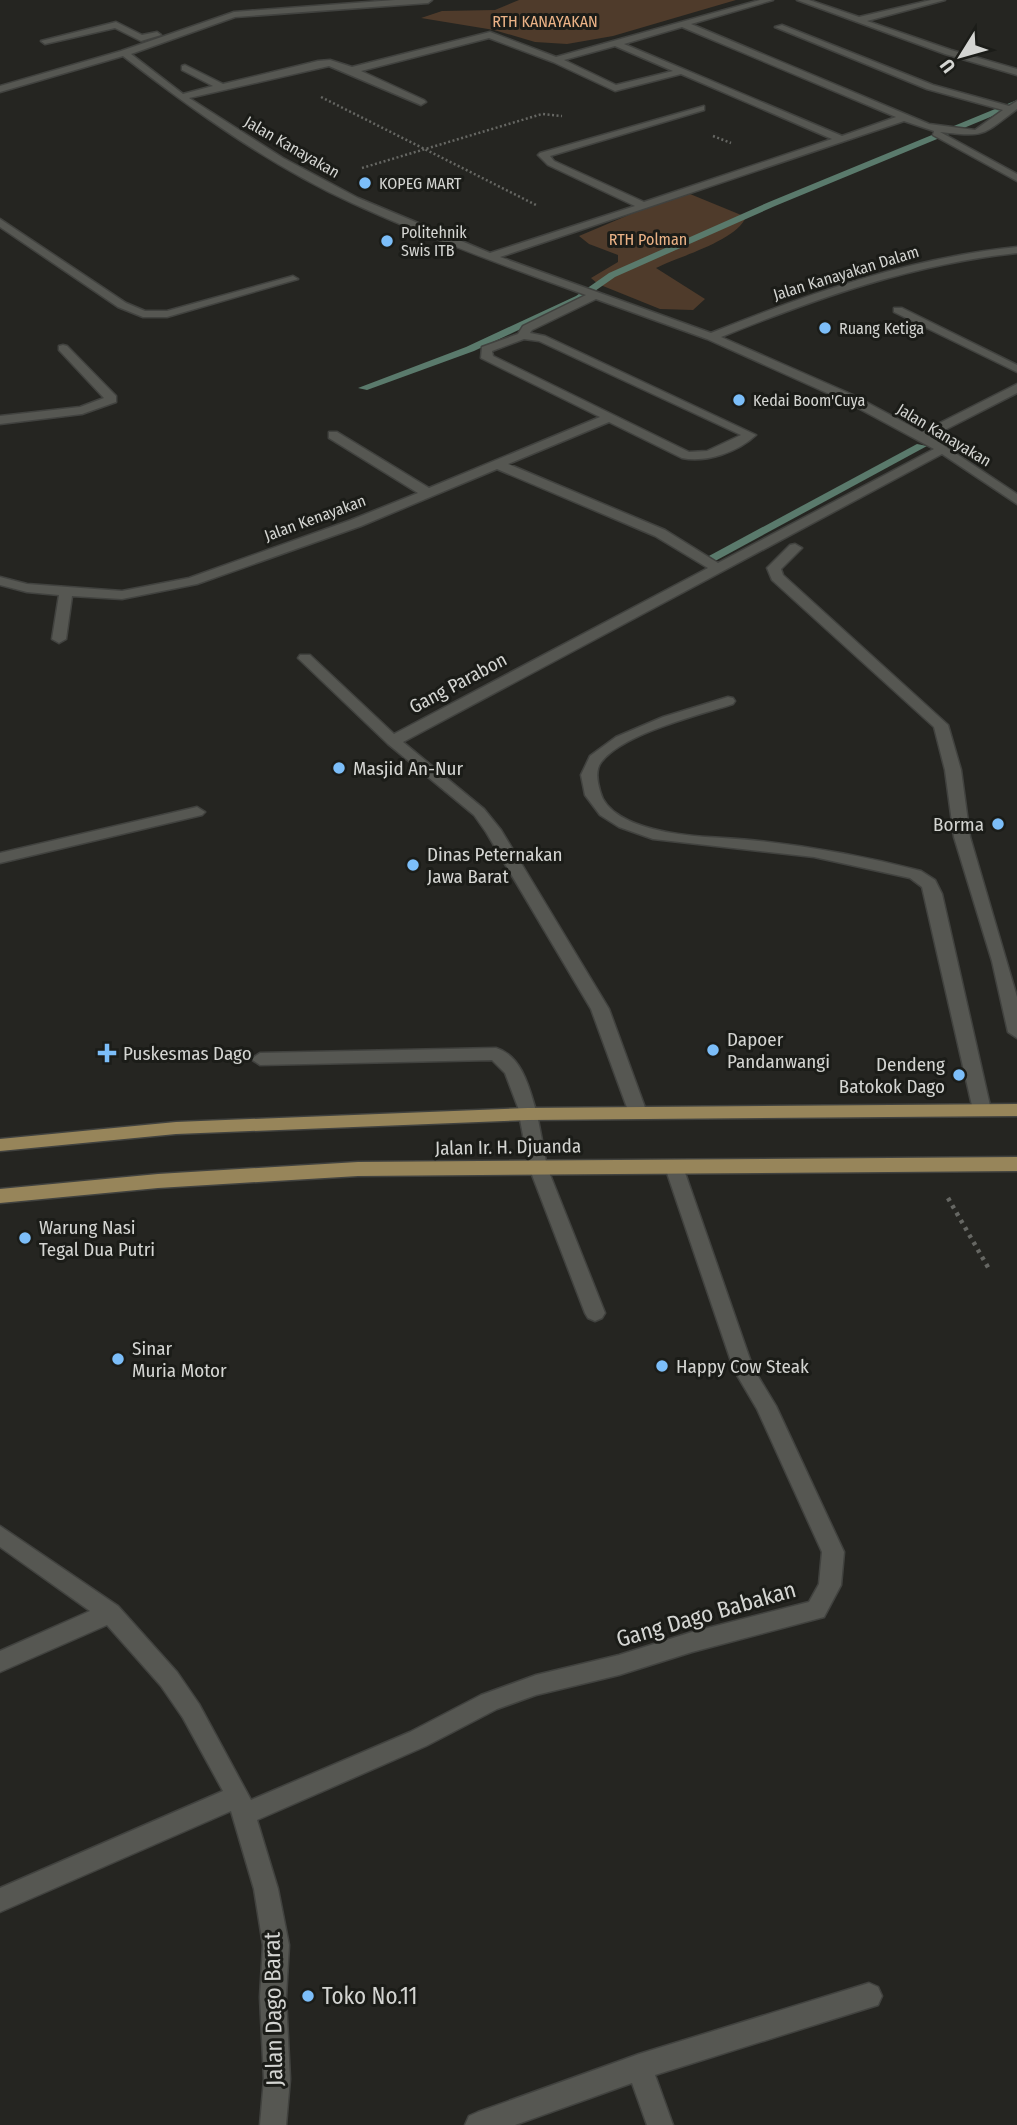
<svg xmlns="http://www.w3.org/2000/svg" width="1017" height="2125" viewBox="0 0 1017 2125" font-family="'Fira Sans Condensed',sans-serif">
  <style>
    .green { fill: #4f3b2b }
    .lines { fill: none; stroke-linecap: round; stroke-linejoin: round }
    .stream { fill: #5a7a6c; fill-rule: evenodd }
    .service-casing { stroke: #41423f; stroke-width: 3 }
    .minor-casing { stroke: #41423f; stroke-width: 3 }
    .primary-casing { stroke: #41423f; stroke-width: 3 }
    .path-far1 { stroke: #666763; stroke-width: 2.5; stroke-dasharray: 2 2.5; stroke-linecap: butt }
    .path { stroke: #666763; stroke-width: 4.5; stroke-dasharray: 3.5 5; stroke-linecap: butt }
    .service { fill: #565752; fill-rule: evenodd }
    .minor { fill: #565752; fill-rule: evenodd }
    .primary { fill: #97855a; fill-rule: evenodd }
    .poi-dot { fill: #7cbef9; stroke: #1b1c18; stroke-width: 2.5 }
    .labels { text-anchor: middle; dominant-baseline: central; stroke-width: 6; stroke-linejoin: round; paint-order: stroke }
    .far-park-label { font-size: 16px; fill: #ebb286; stroke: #1b1c18 }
    .far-street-label { font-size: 16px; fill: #d4d5d2; stroke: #1b1c18 }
    .far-poi-label { font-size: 16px; fill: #d4d5d2; stroke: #1b1c18; text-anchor: start }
    .street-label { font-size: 19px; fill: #d4d5d2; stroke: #1b1c18 }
    .poi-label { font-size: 19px; fill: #d4d5d2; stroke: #1b1c18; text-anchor: start }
    .near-street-label { font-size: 23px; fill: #d4d5d2; stroke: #1b1c18 }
    .near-poi-label { font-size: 23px; fill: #d4d5d2; stroke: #1b1c18; text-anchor: start }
  </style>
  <rect width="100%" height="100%" fill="#252521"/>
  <g class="green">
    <path d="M519 0H736L613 36 567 44 535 42 494 30 421 18 442 11 495 10Z"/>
    <path d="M690 194 746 217C736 241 680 256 656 268L705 299 693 310 660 309 598 284 591 278 618 262V255L589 244 579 236 657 203Z"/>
  </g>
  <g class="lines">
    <g class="stream">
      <path d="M1017 100V106L775 206 615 277 582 300 474 351 367 390 358 388 466 347 576 296 609 273 769 202Z"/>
      <path d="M917 444 927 446 717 560H709L707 557Z"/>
    </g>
    <g class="service-casing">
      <g id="service">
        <path d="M795 544 802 548 781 569 783 575 948 725 961 770 970 837 1017 997V1038L1008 1032 992 961 954 837 945 770 934 727 772 580 767 568 790 545Z"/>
        <path d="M496 1048C523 1056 530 1091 537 1114L534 1118H522L505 1073 492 1060 260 1065 251 1059 260 1053Z"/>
      </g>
    </g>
    <g class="minor-casing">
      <g id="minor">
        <path d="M395 0H432L428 3 235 17 131 54 183 94 213 86 182 70V66L185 65 223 84 318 61 330 60 352 67 490 32 556 57 760 0H773L691 24 929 124 975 130 1003 110 927 89 775 27 782 25 933 85 1009 106 1017 101V109C981 136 986 137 940 132L1017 174V181L933 135 934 131 904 121 500 257 711 333C810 293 910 258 1017 247V253C913 264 817 298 721 337L853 395 922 432 1017 384V393L931 437 1017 494V504L942 454 403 742 484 809 501 830 609 1009 647 1113 644 1117H632L629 1113 591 1009 486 832 474 815 388 744 298 658 300 655H310L394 734 708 568 655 536 497 469 361 526 197 584 122 599 72 596 66 639 59 643 52 639 59 595 27 592 0 585V577L27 584 122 591 189 578 351 520 418 493 329 438V432H337L429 488 600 417 481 358 482 347 518 334 523 326 586 295C507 267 428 238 352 203 270 165 194 111 123 56L0 92V86L121 51 234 12ZM682 27 896 117 842 136 624 44ZM489 38 553 62 615 91 681 74 832 139 644 202 554 161 550 156 704 110V106L540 153 538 155 548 165 635 206 490 253 358 198 283 158 189 98 329 66 421 105 426 102 424 100 361 71ZM615 46 673 71 616 85 564 60ZM596 299 707 339 845 401 934 449 718 563 665 530 508 464 609 422 682 458C706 463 738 452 756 435L545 336 530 333 532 330ZM524 339 539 341 741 435 707 451 689 452 493 356 492 351Z"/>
        <path d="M797 0H809L859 17 931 0H945L867 21 951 50 1017 69V75L945 54Z"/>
        <path d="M116 22 142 35 157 32 161 35 141 41 115 28 45 44 41 41Z"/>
        <path d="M0 219 126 303 145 311H167L293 276 298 279 167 317H143L118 307 0 227Z"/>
        <path d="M894 308H902L1017 365V372L894 312Z"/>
        <path d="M63 345 67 346 116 396V402L82 414 0 424V416L80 407 104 398 59 350V346Z"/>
        <path d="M728 697 733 698 735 701 733 704C699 715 625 733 602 761 595 769 597 781 600 791 605 813 633 824 653 829 686 838 725 837 759 841 813 847 867 857 921 871L935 880 942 894 991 1110 988 1114H976L973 1110 922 887 910 878 814 857 653 839 619 827 600 815 585 795 581 775 590 756 616 737 663 717Z"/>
        <path d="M197 807 205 812 202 815 0 863V853Z"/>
        <path d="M528 1108 534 1110 537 1114 547 1167 605 1313 602 1318 595 1321 588 1318 585 1313 529 1167 519 1114 522 1110Z"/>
        <path d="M674 1160 681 1162 683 1167 753 1368 776 1406 844 1552 841 1585 824 1617 692 1652 619 1675 536 1695 497 1709 426 1746 257 1820 278 1889 289 1945 286 1997 290 2079 286 2125H260L264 2079 260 1997 263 1945 254 1889 231 1811 0 1912V1888L223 1791 183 1718 161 1686 107 1625 0 1672V1651L90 1611 0 1547V1526L118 1606 177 1672 199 1704 251 1800 410 1732 481 1695 536 1675 619 1655 692 1632 809 1602 819 1584 822 1552 757 1409 734 1370 665 1167 667 1162Z"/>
        <path d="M869 1983 878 1987 882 1996 878 2005 655 2075 673 2125H647L632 2083 515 2125H465L469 2116 478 2112 639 2054Z"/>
      </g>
    </g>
    <g class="primary-casing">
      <g id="primary">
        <path d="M1017 1104V1116L528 1120 176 1134 0 1151V1139L176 1122 528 1108Z"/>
        <path d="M1017 1157V1171L358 1176 158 1188 0 1203V1189L158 1174 358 1162Z"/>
      </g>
    </g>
    <g class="path-far1">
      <path d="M321 97 538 206"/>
      <path d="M713 136 731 143"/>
      <path d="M362 168 542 114 562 116"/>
    </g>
    <path class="path" d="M948 1198 989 1269"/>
    <use href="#service" class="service"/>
    <use href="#minor" class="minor"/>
    <use href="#primary" class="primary"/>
  </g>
  <g class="poi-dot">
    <circle cx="365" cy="183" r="7"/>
    <circle cx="387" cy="241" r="7"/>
    <circle cx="825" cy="328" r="7"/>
    <circle cx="739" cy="400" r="7"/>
    <circle cx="339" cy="768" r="7"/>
    <circle cx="998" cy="824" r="7"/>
    <circle cx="413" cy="865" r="7"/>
    <circle cx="713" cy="1050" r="7"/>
    <path d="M103.5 1042.5h7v7h7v7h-7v7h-7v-7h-7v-7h7z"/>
    <circle cx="959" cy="1075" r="7"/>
    <circle cx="25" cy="1238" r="7"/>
    <circle cx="118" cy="1359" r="7"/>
    <circle cx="662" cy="1366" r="7"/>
    <circle cx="308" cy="1996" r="7"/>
  </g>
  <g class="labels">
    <g class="far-park-label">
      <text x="545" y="21">RTH KANAYAKAN</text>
      <text x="648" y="239">RTH Polman</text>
    </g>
    <g class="far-street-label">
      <text transform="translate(292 147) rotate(30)">Jalan Kanayakan</text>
      <text transform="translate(846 273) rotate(-17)">Jalan Kanayakan Dalam</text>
      <text transform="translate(944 435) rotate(31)">Jalan Kanayakan</text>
      <text transform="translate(315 518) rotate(-20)">Jalan Kenayakan</text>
    </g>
    <g class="far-poi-label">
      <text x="379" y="183">KOPEG MART</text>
      <text x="401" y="232">Politehnik<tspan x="401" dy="18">Swis ITB</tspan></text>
      <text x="839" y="328">Ruang Ketiga</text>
      <text x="753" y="400">Kedai Boom'Cuya</text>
    </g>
    <g class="street-label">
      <text transform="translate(458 683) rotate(-28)">Gang Parabon</text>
      <text transform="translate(508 1147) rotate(-1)">Jalan Ir. H. Djuanda</text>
    </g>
    <g class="poi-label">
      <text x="353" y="768">Masjid An-Nur</text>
      <text x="984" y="824" text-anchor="end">Borma</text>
      <text x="427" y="854">Dinas Peternakan<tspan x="427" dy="22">Jawa Barat</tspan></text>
      <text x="727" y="1039">Dapoer<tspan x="727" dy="22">Pandanwangi</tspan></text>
      <text x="123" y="1053">Puskesmas Dago</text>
      <text x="945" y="1064" text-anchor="end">Dendeng<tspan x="945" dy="22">Batokok Dago</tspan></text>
      <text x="39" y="1227">Warung Nasi<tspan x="39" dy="22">Tegal Dua Putri</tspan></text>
      <text x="132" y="1348">Sinar<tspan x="132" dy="22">Muria Motor</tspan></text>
      <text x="676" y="1366">Happy Cow Steak</text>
    </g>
    <g class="near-street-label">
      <text transform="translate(706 1614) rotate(-16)">Gang Dago Babakan</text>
      <text transform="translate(273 2009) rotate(-91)">Jalan Dago Barat</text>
    </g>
    <g class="near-poi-label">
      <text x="322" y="1996">Toko No.11</text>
    </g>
  </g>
  <g transform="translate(961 56) rotate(233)" stroke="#1b1c18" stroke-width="5" paint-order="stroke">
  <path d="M0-5L12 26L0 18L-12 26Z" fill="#d4d5d2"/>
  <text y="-10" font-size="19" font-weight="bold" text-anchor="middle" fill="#d4d5d2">U</text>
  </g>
</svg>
